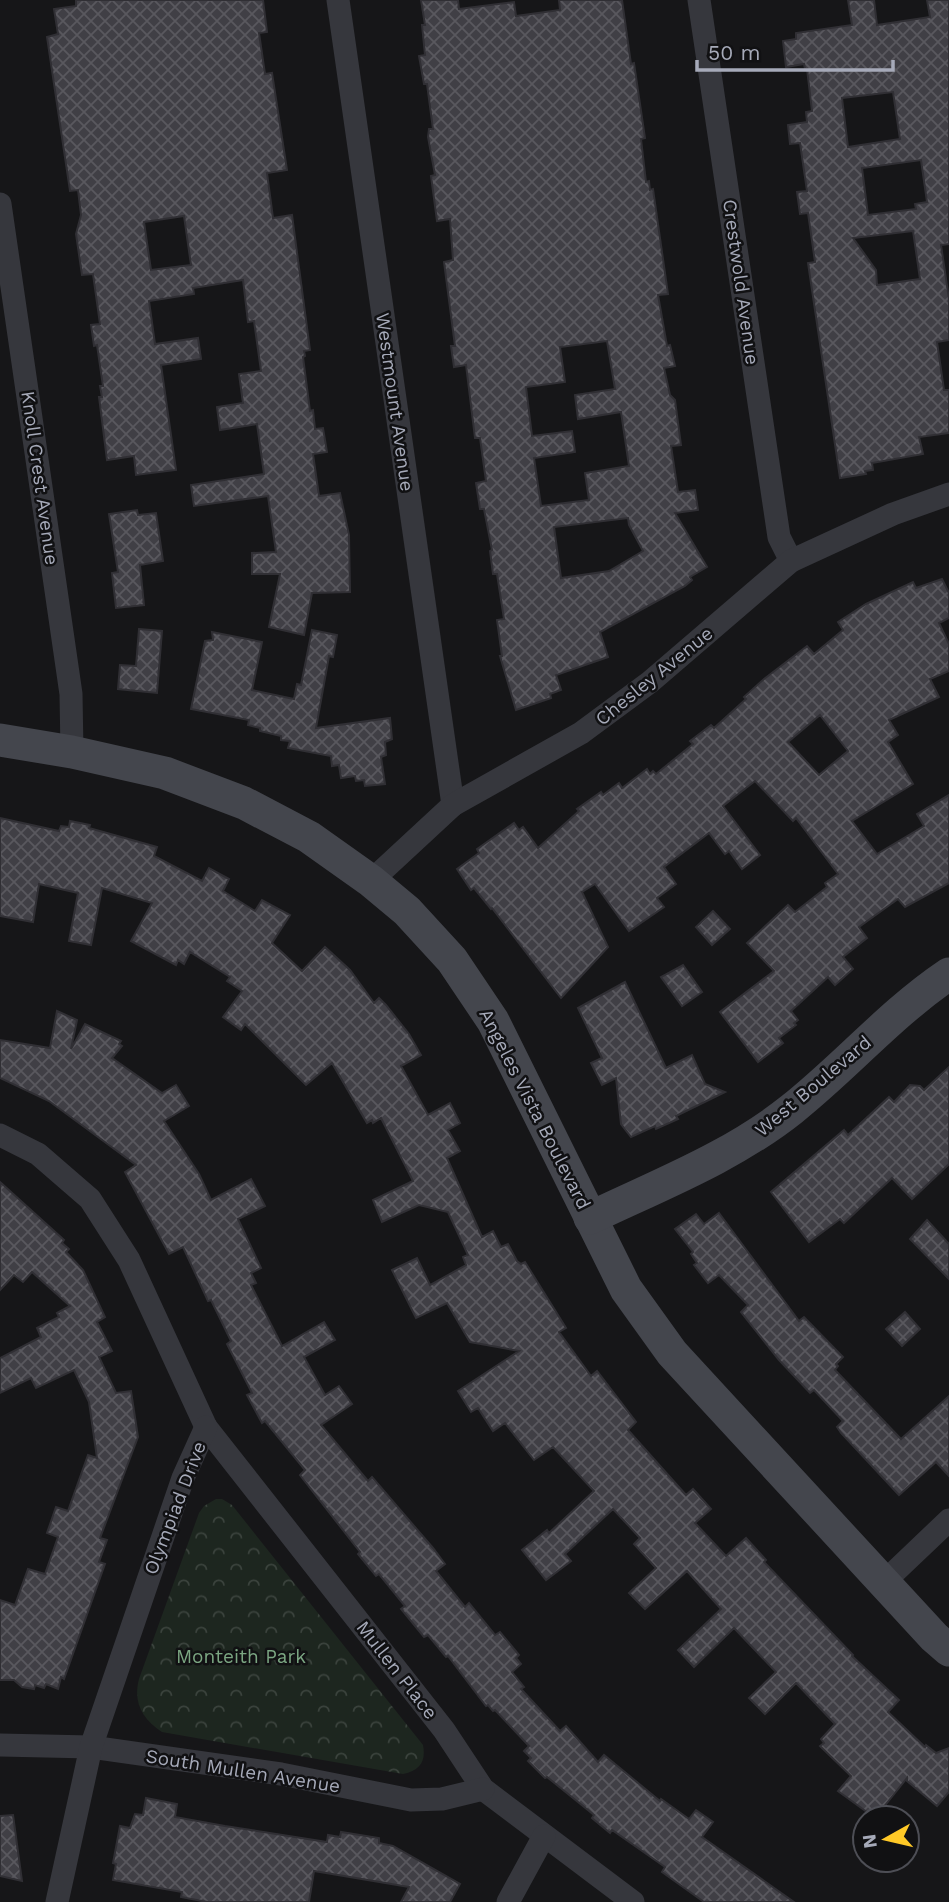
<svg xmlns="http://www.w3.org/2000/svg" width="949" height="1902" viewBox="0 0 949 1902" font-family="'Work Sans',sans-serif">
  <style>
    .forest { fill: url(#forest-crowns) }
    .building { fill: url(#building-cross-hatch); stroke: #302f34; stroke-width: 2; fill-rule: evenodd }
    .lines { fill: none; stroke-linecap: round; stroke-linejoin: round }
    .street { stroke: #36373d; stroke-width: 23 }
    .secondary { stroke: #44464d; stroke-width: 33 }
    .labels { text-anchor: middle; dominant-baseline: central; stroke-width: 5; stroke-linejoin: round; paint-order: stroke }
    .street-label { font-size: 19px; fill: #a6aab9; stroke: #111113 }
    .park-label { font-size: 19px; fill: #7ba682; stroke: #111113 }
  </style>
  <defs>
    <pattern id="forest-crowns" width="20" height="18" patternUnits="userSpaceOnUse" patternTransform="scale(1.75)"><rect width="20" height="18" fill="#1d261f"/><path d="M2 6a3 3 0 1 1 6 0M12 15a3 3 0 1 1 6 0" fill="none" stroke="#3b433d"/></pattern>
    <pattern id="building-cross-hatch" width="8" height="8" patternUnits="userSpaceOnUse" patternTransform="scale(1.75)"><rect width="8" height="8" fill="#403f45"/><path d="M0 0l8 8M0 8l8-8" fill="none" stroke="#59585e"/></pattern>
  </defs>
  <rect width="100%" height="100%" fill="#161618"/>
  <path class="forest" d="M216 1499H222L232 1505 423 1745C426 1762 420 1770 403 1774L162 1732C142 1719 133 1702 139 1679L199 1513 204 1506Z"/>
  <g class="building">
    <path d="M76 0H263L267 32 259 33 265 74 272 73 287 170 267 173 273 218 292 215 310 350 304 351 305 356 303 357 310 411 313 410 315 429 323 428 327 452 313 454 319 496 340 493 349 535 350 592 312 593 304 635 269 627 280 574H252V553L276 552 268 496 194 506 191 485 264 474 257 424 220 430 217 407 243 403 239 374 261 371 254 321 248 322 243 280 193 288 194 294 149 301 155 344 198 338 201 359 161 365 176 470 136 475 134 456 107 460 99 397H102L100 386H103L97 345 94 346 91 325 100 324 93 274 82 275 76 234 81 215 78 190 70 191 47 37 58 34 54 9 76 6ZM184 216 191 265 151 270 144 222Z"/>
    <path d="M421 0H458L459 9 514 2 516 16 560 10 559 0H622L631 64 634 63 645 138 641 139 646 182 649 181 650 190 653 189 668 294 658 295 667 346 670 345 675 366 664 368 670 395 675 400 681 445 671 446 678 492 695 490 698 510 675 513 707 567 690 577 692 580 685 586 600 632 608 657 556 675 561 690 550 694 551 698 516 710 500 656H502L497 620 504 619 497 574H493L490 551 492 550 484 509H480L476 483 486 481 480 438H475L466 365 454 367 451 346H455L444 262 453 260 450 219 437 221 431 176 435 175 428 137 429 129H433L427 84H424L419 56 425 55 422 25H425ZM607 341 615 389 575 395 578 419 621 412 629 466 585 473 589 500 541 506 534 458 575 452 572 431 532 436 526 387 565 382 560 347ZM628 518 629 525 643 551 609 571 561 578 554 527Z"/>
    <path d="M848 0H874L877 25 930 17 927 0H949V244L941 245 949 299V340L937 342 944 390H949V433L919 437 923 454 872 463 873 470 865 471 866 474 840 478 808 263 815 262 808 213 800 214 797 192 807 191 800 143 790 144 788 125 807 122 806 112 812 111 807 69H805L804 64 786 67 783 41 796 39V33L852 25ZM893 92 900 139 848 147 842 98ZM921 160 927 202 915 204 916 209 868 215 862 168ZM913 231 920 279 877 285 876 270 853 238Z"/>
    <path d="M137 510 138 515 156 513 163 561 140 565 144 605 116 608 112 573 118 572 109 514Z"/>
    <path d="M942 579 949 593V618L939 623 949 644V671L930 679 939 697 889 720 898 735 888 742 913 784 852 821 877 854 924 826 917 814 949 795V883L905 907 898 899 859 927 867 938 843 957 853 969 835 985 828 977 791 1011 798 1020 794 1023 796 1025 779 1038 783 1043 758 1062 720 1012 774 971 747 943 788 905 795 912 827 887 825 883 838 874 796 818 793 821 755 781 723 806 760 855 742 869 729 851 725 854 709 833 664 867 676 884 657 898 664 907 629 931 595 884 582 892 608 947 561 998 492 908 491 909 474 888 471 890 457 869 479 853 477 849 514 823 519 830 523 827 538 848 579 811 577 809 601 792 603 795 619 783 622 788 647 769 650 774 653 771 656 774 693 744 690 741 711 725 714 728 746 699 744 697 764 679 807 646 814 654 843 630 838 622 866 604 913 582 916 588ZM820 715 848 751 819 775 788 742Z"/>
    <path d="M139 629 162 631 157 693 118 689 120 665 136 666Z"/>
    <path d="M312 630 337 635 333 657 329 656 316 728 390 718 392 739 385 742 386 755 381 757 385 784 365 786 364 780 356 781 355 776 341 778 339 765 332 766 331 756 288 748 290 741 281 740V736L260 731V728L248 725 249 720 191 709 205 641 213 640 212 632 262 642 252 690 294 699 297 684 301 685Z"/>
    <path d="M0 818 59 831 61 826 69 827 70 821 90 825 89 828 157 847 154 856 202 881 209 868 229 879 223 891 255 911 262 900 290 915 272 943 302 971 325 947 350 970 374 1003 379 998 386 1005 409 1034 421 1055 401 1066 428 1115 450 1103 460 1123 448 1130 460 1151 447 1158 482 1237 493 1231 501 1247 508 1244 517 1261 521 1264 525 1262 566 1328 559 1332 591 1376 597 1371 636 1422 628 1430 686 1495 693 1489 711 1509 695 1523 726 1556 746 1538 766 1560 764 1562 853 1655 852 1656 899 1700 888 1712 925 1747 926 1745 936 1753 949 1748V1792L937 1806 907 1781V1778L875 1818 838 1791 851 1776 820 1746 824 1743 821 1739 835 1724 796 1683 765 1714 749 1698 776 1672 734 1628 694 1667 678 1650 721 1609 687 1571 645 1609 629 1593 656 1568 634 1544 640 1538 613 1509 565 1554 571 1561 546 1580 522 1550 547 1530 549 1533 594 1491 553 1447 534 1460 505 1423 493 1431 478 1408 471 1412 458 1391 519 1351 470 1342 447 1303 416 1318 392 1270 417 1258 430 1285 466 1265 463 1257 468 1255 448 1212 419 1205 382 1222 373 1200 413 1181 381 1118 373 1123 372 1120 367 1123 332 1063 306 1085 245 1024 241 1030 223 1017 242 991 227 981 230 977 190 952 184 964 178 960 176 965 131 941 152 903 102 888 91 945 69 941 78 893 39 884 33 922 0 916Z"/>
    <path d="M713 911 730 929 712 945 696 927Z"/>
    <path d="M683 965 702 992 682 1006 661 977Z"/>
    <path d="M625 982 666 1068 692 1055 705 1084 725 1092 676 1116 678 1119 656 1129 655 1126 631 1137 621 1124 616 1078 602 1085 591 1063 602 1058 578 1008Z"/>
    <path d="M57 1011 77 1020 71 1049 85 1024 121 1041 119 1044 122 1046 112 1058 162 1093 176 1085 189 1106 164 1121 199 1174 211 1200 251 1179 265 1206 238 1219 261 1268 251 1273 256 1283 251 1285 282 1346 324 1322 335 1340 304 1357 325 1395 339 1386 352 1404 321 1425 368 1481 372 1477 433 1548 445 1564 436 1571 465 1607 469 1603 495 1635 500 1632 519 1655 516 1658 521 1664 512 1672 524 1687 521 1689 560 1731 566 1726 598 1762 604 1755 660 1801 661 1799 689 1819 696 1810 713 1822 702 1837 794 1902H704L662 1872 665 1867 612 1830 610 1833 592 1818 594 1815 547 1777 545 1778 528 1761 531 1758 524 1751 529 1746 495 1710 493 1711 488 1705 486 1706 448 1656 446 1657 428 1635 424 1637 401 1609 405 1606 379 1574 376 1576 358 1554 360 1552 300 1475 305 1470 265 1421 262 1423 247 1395 252 1393 227 1344 231 1341 211 1300 208 1301 183 1247 169 1254 125 1172 136 1165 49 1101 0 1078V1040L50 1048Z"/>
    <path d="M949 1067V1164L912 1199 892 1178 844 1223 840 1219 809 1242 771 1192 844 1130 848 1135 889 1097 894 1102 910 1085 920 1086 924 1090Z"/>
    <path d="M0 1182 64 1240 62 1243 69 1249 66 1252 83 1270 105 1317 97 1322 112 1351 99 1357 116 1393 131 1391 138 1437 100 1538 107 1540 99 1562 105 1564 64 1679 61 1677 58 1689 46 1684 44 1688 35 1685 34 1689 22 1687 14 1680H0V1600L15 1605 28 1569 45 1574 58 1537 47 1533 56 1507 68 1511 88 1455 97 1458 89 1402 74 1370 36 1388 31 1378 0 1393V1358L41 1337 37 1328 59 1317 57 1313 70 1306 32 1272 23 1282 14 1275 0 1290Z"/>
    <path d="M719 1213 799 1321 804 1317 843 1357 836 1364 838 1366 835 1370 901 1439 949 1396V1476L936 1462 899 1495 841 1433 837 1427 843 1421 814 1390 810 1393 779 1360 741 1312 748 1305 719 1275 708 1283 694 1265 697 1263 691 1254 693 1252 675 1229 696 1214 704 1224Z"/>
    <path d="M927 1220 949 1244V1279L910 1239Z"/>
    <path d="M905 1312 920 1329 902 1346 886 1329Z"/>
    <path d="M146 1798 177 1804 175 1817 225 1826 327 1842 328 1835 340 1837 341 1832 379 1838V1843L393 1846 460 1884 450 1902H401L409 1887 314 1871 309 1902H207L181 1897 182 1892 113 1880 116 1864 113 1863 120 1826 130 1828 135 1814 143 1815Z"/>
    <path d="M13 1815 22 1881 0 1876V1816Z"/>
  </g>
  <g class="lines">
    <g class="street">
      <path d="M338 0 453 805"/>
      <path d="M699 0 779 537 791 561"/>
      <path d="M0 204 71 694 72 752"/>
      <path d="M371 881 453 805 581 733 650 682 791 561 893 514 949 494"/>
      <path d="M0 1135 38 1154 90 1199 129 1260 206 1427 444 1730 483 1789 633 1902"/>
      <path d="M884 1582 949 1520"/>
      <path d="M0 1745 91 1747 281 1774 411 1800 442 1799 483 1789"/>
      <path d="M57 1902 91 1747 183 1478 206 1427"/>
      <path d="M508 1902 544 1836"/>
    </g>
    <g class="secondary">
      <path d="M0 740 72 752 165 773 244 803 309 837 371 881 407 911 452 960 493 1021 626 1289 672 1353 934 1637 949 1650"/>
      <path d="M590 1218C659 1185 732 1157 792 1109 846 1066 891 1013 949 974"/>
    </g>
  </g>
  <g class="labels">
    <g class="street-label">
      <text transform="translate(741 282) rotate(82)">Crestwold Avenue</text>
      <text transform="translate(395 402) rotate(82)">Westmount Avenue</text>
      <text transform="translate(40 478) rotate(82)">Knoll Crest Avenue</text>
      <text transform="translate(654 676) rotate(-39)">Chesley Avenue</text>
      <text transform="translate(813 1086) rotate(-40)">West Boulevard</text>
      <text transform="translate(535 1109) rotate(63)">Angeles Vista Boulevard</text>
      <text transform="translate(175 1508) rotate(-69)">Olympiad Drive</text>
      <text transform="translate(397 1670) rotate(52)">Mullen Place</text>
      <text transform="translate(243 1771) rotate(9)">South Mullen Avenue</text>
    </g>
    <g class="park-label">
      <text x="241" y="1656">Monteith Park</text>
    </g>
  </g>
  <g transform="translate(886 1839) rotate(262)"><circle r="33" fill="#111113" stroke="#4d4e55" stroke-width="2"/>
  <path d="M0-5L12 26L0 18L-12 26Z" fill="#ffc927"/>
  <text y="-10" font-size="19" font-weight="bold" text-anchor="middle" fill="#a6aab9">N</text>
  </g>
  <path d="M697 60v10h196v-10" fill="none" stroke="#a6aab9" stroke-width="3.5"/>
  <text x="708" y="60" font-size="21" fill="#a6aab9" stroke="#111113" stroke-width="5" paint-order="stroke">50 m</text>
</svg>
